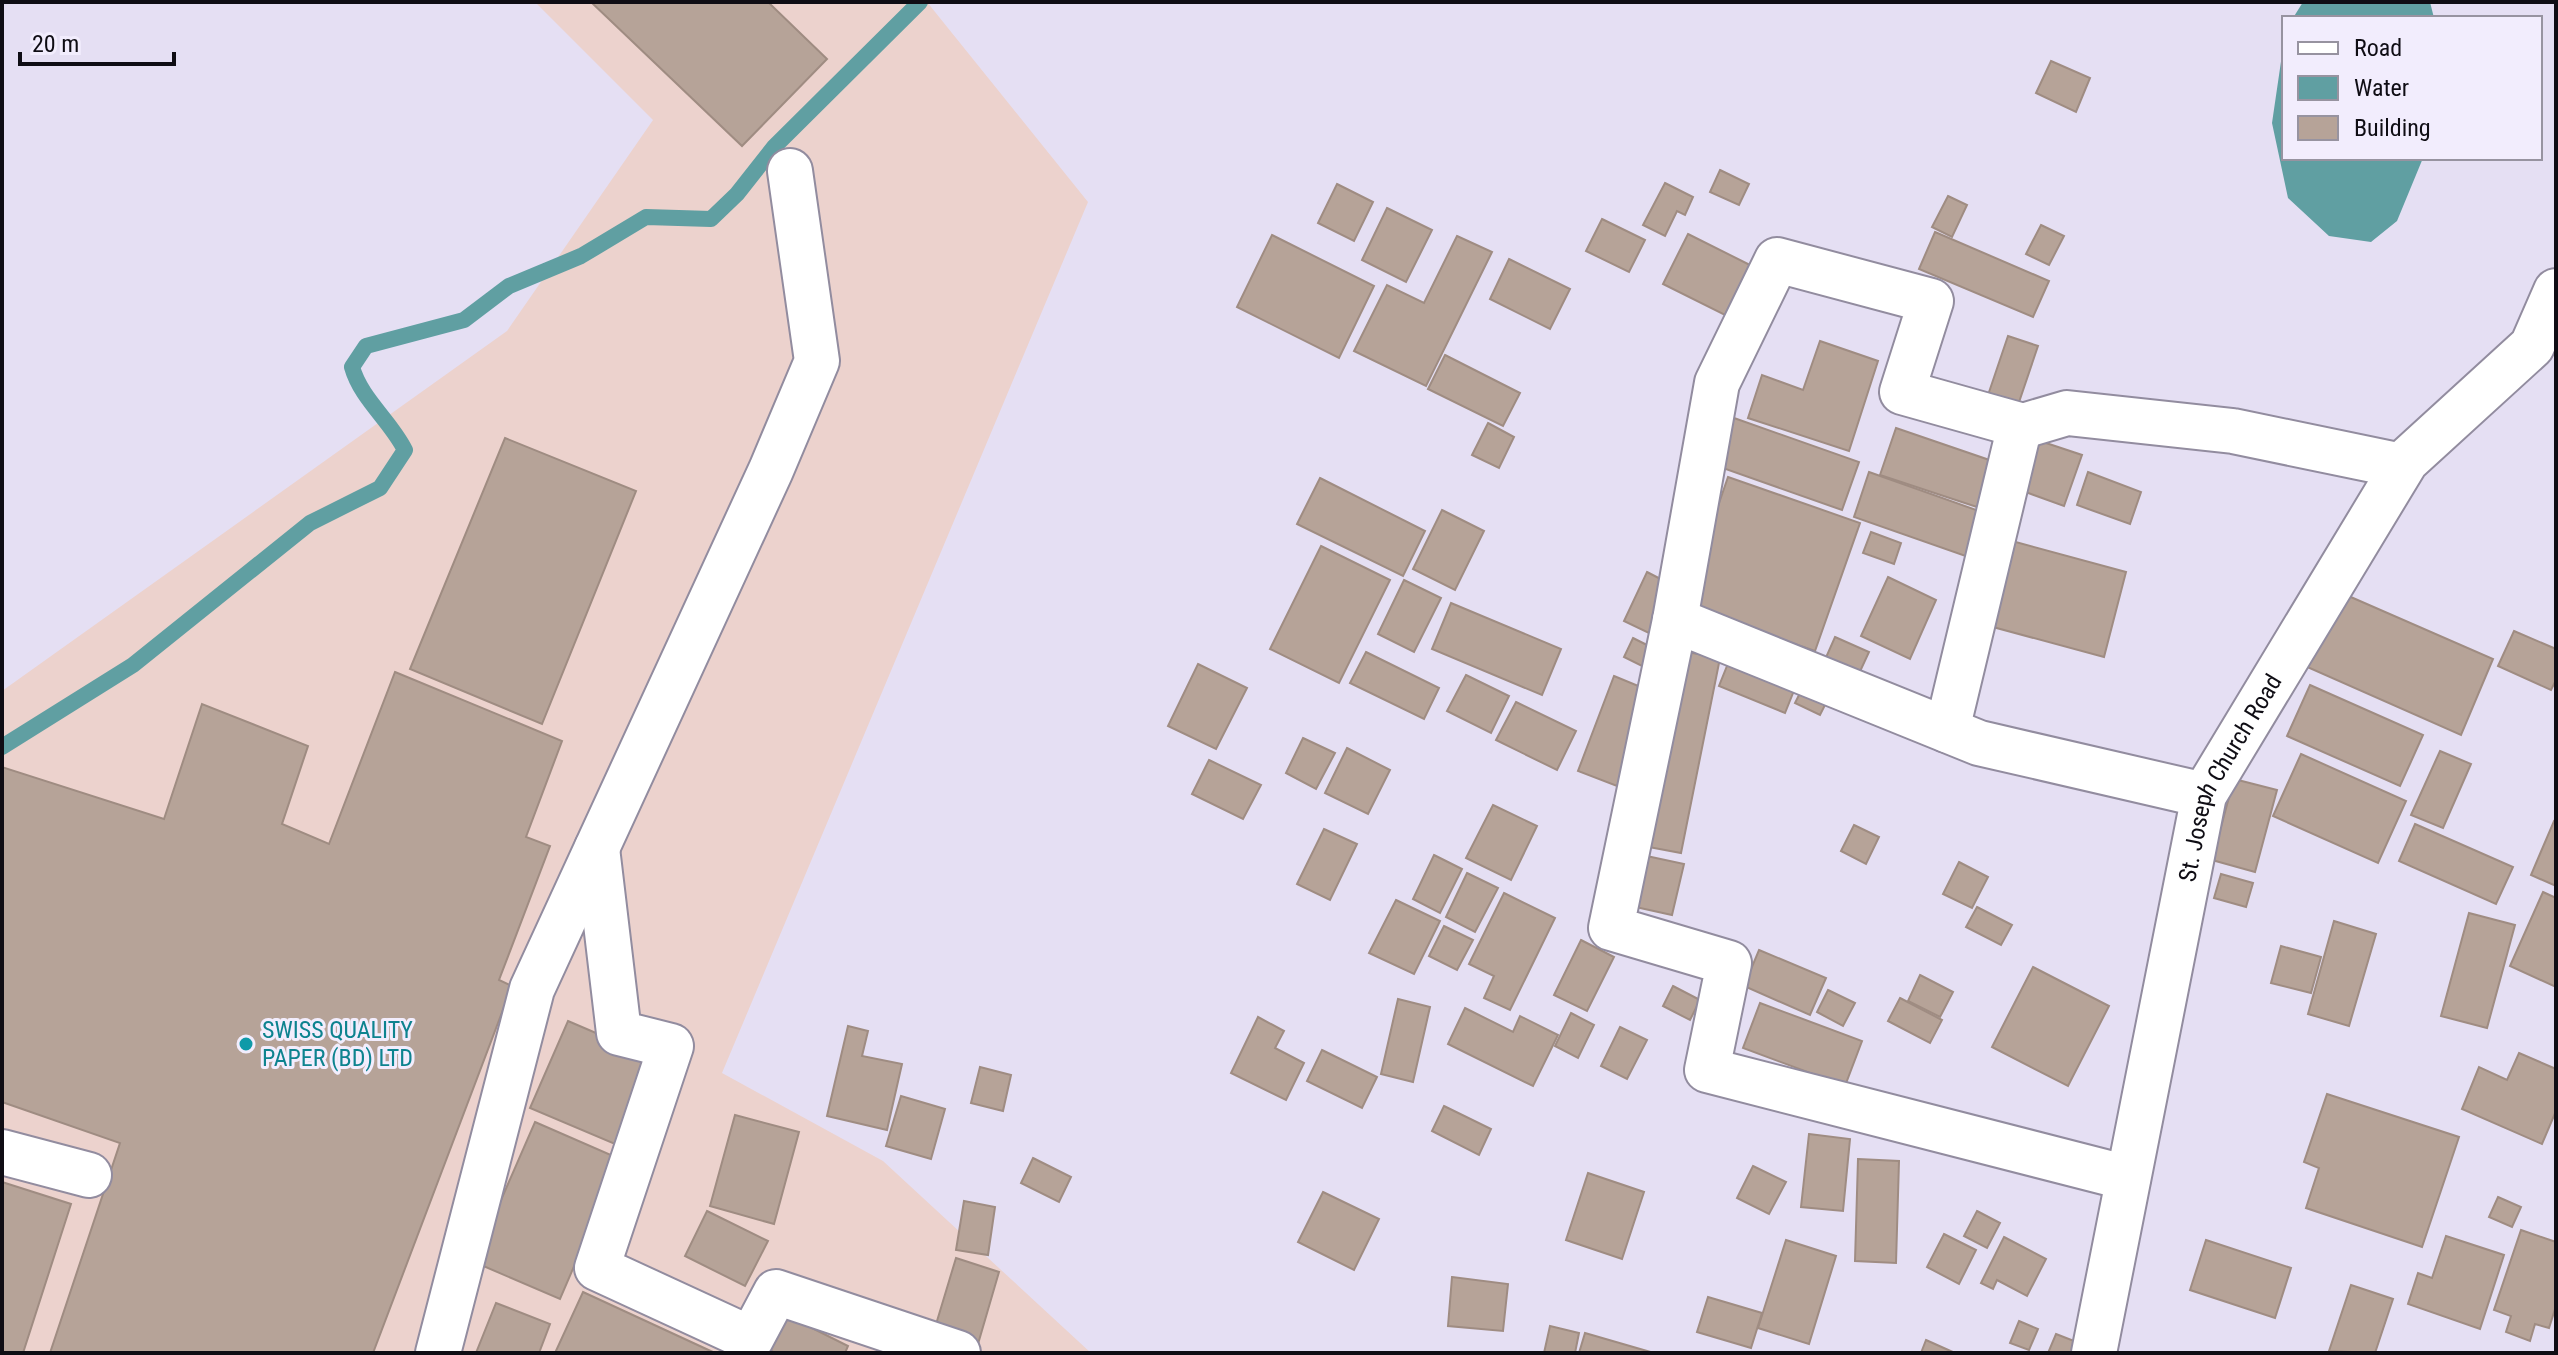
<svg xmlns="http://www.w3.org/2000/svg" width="2558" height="1355" viewBox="0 0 2558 1355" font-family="'Roboto Condensed',sans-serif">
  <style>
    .industrial { fill: #ecd2cd }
    .water { fill: #609fa2 }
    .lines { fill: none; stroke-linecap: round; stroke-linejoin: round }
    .stream { stroke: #609fa2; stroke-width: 16 }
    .building { fill: #b6a398; stroke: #9f8c82; stroke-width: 2 }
    .minor-casing { stroke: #928c9f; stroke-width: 48 }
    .minor { stroke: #fff; stroke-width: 44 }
    .culture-dot { fill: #0f9aa8; stroke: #f2edfd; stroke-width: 3 }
    .labels { text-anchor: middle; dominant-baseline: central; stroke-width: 6; stroke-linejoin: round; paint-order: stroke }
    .street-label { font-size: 24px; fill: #0f0d14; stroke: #f2edfd }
    .culture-label { font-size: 24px; fill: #0d838f; stroke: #f2edfd; text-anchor: start }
  </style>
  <rect width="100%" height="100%" fill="#e5dff3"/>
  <path class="industrial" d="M535 2H927L1088 202 722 1073 883 1161 1091 1353H2V691L507 331 653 120Z"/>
  <g class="water">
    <path d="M2303 2H2430L2434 18H2293Z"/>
    <path d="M2284 41V158H2423L2397 221 2371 242 2329 236 2288 198 2272 123Z"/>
  </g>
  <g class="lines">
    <path class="stream" d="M2 747 133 665 310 523 380 488 405 450C390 420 361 399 352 367L366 346 464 320 509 286 581 256 646 217 711 219 737 194 774 147 920 2"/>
  </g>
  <g class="building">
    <path d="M591 2H768L827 59 742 146Z"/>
    <path d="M2051 61 2090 78 2076 112 2036 93Z"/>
    <path d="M1720 170 1749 184 1739 205 1710 192Z"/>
    <path d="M1665 183 1693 197 1685 215 1677 211 1665 236 1643 225Z"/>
    <path d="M1337 184 1373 202 1354 241 1318 223Z"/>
    <path d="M1948 196 1967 205 1952 237 1932 227Z"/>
    <path d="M1387 208 1432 230 1406 282 1362 260Z"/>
    <path d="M1602 219 1645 240 1629 272 1586 251Z"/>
    <path d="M2041 225 2064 236 2049 265 2026 254Z"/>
    <path d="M1935 232 2049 281 2033 317 1919 269Z"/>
    <path d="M1688 234 1750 265 1725 315 1663 284Z"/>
    <path d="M1272 235 1374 286 1339 358 1237 307Z"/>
    <path d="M1457 236 1492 252 1426 386 1354 351 1387 285 1424 303Z"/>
    <path d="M1509 259 1570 289 1550 329 1490 299Z"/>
    <path d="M2008 336 2038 346 2016 411 1986 401Z"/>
    <path d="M1820 341 1878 361 1849 451 1748 418 1762 375 1803 390Z"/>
    <path d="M1445 355 1520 393 1503 426 1428 389Z"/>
    <path d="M1734 418 1859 462 1842 510 1717 466Z"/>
    <path d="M1488 423 1514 437 1499 468 1472 455Z"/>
    <path d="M1896 428 2001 464 1986 510 1880 475Z"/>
    <path d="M505 438 636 491 542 724 410 669Z"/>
    <path d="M2037 440 2082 455 2064 506 2020 490Z"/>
    <path d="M1869 472 1993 516 1977 560 1854 517Z"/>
    <path d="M2088 472 2141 492 2130 524 2077 505Z"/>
    <path d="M1728 477 1860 523 1815 651 1684 605Z"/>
    <path d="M1320 478 1425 531 1403 576 1297 524Z"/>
    <path d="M1442 510 1484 531 1455 590 1413 569Z"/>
    <path d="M1871 532 1901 543 1894 564 1863 553Z"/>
    <path d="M2001 538 2126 572 2104 657 1978 623Z"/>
    <path d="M1321 546 1390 580 1339 683 1270 649Z"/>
    <path d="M1647 572 1676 587 1653 635 1624 621Z"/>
    <path d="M1888 577 1936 600 1910 659 1861 636Z"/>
    <path d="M1404 580 1441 598 1414 652 1378 634Z"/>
    <path d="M2337 591 2493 659 2461 735 2305 666Z"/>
    <path d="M1451 603 1561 649 1542 695 1432 649Z"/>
    <path d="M2514 631 2556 649V680L2551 690 2498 666Z"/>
    <path d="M1835 637 1869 652 1857 678 1824 662Z"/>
    <path d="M1633 638 1655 649 1646 668 1624 657Z"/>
    <path d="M1676 650 1720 658 1681 853 1638 845Z"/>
    <path d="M1733 651 1799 678 1785 713 1719 686Z"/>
    <path d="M1366 652 1439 688 1424 719 1350 683Z"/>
    <path d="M1198 664 1247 688 1216 749 1168 726Z"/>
    <path d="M395 672 562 741 526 837 550 846 499 980 512 986 373 1353H50L120 1143 2 1102V767L164 819 202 704 308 746 282 824 329 844Z"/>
    <path d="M1466 675 1509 696 1491 733 1447 711Z"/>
    <path d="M1614 676 1653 692 1617 786 1578 771Z"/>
    <path d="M1805 683 1830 695 1820 715 1795 703Z"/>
    <path d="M2310 685 2423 735 2400 786 2287 736Z"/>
    <path d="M1516 702 1576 731 1557 770 1496 740Z"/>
    <path d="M1303 738 1335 753 1316 789 1286 773Z"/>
    <path d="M1347 748 1390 770 1368 814 1325 793Z"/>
    <path d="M2440 751 2471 764 2443 828 2411 815Z"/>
    <path d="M2301 754 2406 801 2378 863 2273 816Z"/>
    <path d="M1209 760 1261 785 1243 819 1192 794Z"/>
    <path d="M2234 779 2277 790 2255 872 2212 860Z"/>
    <path d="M1493 805 1537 826 1511 880 1466 858Z"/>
    <path d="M2554 821 2556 822V886L2531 875Z"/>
    <path d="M2415 824 2513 867 2496 904 2399 861Z"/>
    <path d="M1854 825 1879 837 1866 864 1841 851Z"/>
    <path d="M1324 829 1357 844 1330 900 1297 884Z"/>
    <path d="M1434 855 1462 869 1440 913 1413 899Z"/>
    <path d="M1642 855 1684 864 1672 915 1631 906Z"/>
    <path d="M1959 862 1988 877 1972 908 1943 894Z"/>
    <path d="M1467 873 1498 888 1475 932 1446 917Z"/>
    <path d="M2221 874 2253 883 2246 907 2214 898Z"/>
    <path d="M2543 892 2556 898V987L2510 966Z"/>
    <path d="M1504 893 1555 918 1510 1010 1484 998 1494 976 1469 964Z"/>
    <path d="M1396 900 1440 921 1414 974 1369 953Z"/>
    <path d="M1977 907 2012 925 2001 945 1966 927Z"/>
    <path d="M2469 913 2515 925 2487 1028 2441 1016Z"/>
    <path d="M2334 921 2376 934 2349 1026 2308 1014Z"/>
    <path d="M1444 926 1473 940 1457 970 1429 956Z"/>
    <path d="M1581 940 1614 957 1587 1011 1554 995Z"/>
    <path d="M2281 946 2321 957 2311 993 2271 983Z"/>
    <path d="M1759 950 1826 978 1810 1015 1744 986Z"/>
    <path d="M2033 967 2109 1006 2068 1086 1992 1047Z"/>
    <path d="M1920 975 1953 992 1940 1017 1908 1001Z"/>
    <path d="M1673 986 1700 1000 1690 1020 1663 1006Z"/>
    <path d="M1828 990 1855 1003 1843 1026 1817 1012Z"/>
    <path d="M1900 998 1942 1020 1930 1043 1888 1021Z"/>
    <path d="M1398 999 1430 1007 1413 1082 1381 1074Z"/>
    <path d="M1760 1003 1862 1041 1845 1086 1743 1048Z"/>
    <path d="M1465 1008 1513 1032 1520 1016 1558 1035 1533 1086 1448 1044Z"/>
    <path d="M1571 1013 1594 1025 1578 1058 1555 1046Z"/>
    <path d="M1258 1017 1284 1031 1275 1048 1304 1063 1286 1100 1231 1073Z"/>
    <path d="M568 1021 652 1057 615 1144 530 1108Z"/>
    <path d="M848 1026 868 1031 862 1056 902 1064 887 1130 827 1116Z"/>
    <path d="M1620 1027 1647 1040 1627 1079 1601 1066Z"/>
    <path d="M1322 1050 1377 1077 1362 1108 1307 1081Z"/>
    <path d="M2519 1053 2556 1069V1111L2542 1144 2462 1109 2479 1067 2507 1080Z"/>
    <path d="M980 1067 1011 1075 1003 1111 971 1103Z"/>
    <path d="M2327 1094 2459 1137 2422 1247 2306 1208 2319 1168 2304 1162Z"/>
    <path d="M901 1096 945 1109 931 1159 886 1146Z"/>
    <path d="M1444 1106 1491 1129 1479 1155 1432 1131Z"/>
    <path d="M735 1115 799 1132 774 1224 710 1206Z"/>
    <path d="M535 1122 620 1159 560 1299 474 1262Z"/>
    <path d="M1809 1134 1850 1139 1843 1211 1801 1207Z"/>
    <path d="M1033 1158 1071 1177 1059 1202 1021 1183Z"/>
    <path d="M1858 1159 1899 1161 1896 1263 1855 1261Z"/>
    <path d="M1753 1166 1786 1182 1769 1214 1737 1198Z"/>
    <path d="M1588 1173 1644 1192 1622 1259 1566 1240Z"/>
    <path d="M2 1182 71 1204 23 1353H2Z"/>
    <path d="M1323 1192 1379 1219 1354 1270 1298 1242Z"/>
    <path d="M2498 1197 2521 1207 2512 1227 2489 1217Z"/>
    <path d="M964 1201 995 1207 988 1255 956 1250Z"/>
    <path d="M707 1211 768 1241 745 1286 685 1256Z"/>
    <path d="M1977 1211 2000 1223 1987 1248 1964 1236Z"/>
    <path d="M2521 1230 2556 1242V1306L2549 1328 2535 1324 2530 1341 2506 1332 2511 1316 2494 1310Z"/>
    <path d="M1944 1234 1976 1250 1959 1284 1927 1267Z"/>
    <path d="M2446 1236 2504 1255 2480 1329 2408 1304 2418 1273 2432 1278Z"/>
    <path d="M2004 1237 2046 1259 2027 1296 1997 1280 1993 1289 1981 1283Z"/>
    <path d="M1786 1240 1836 1256 1809 1344 1758 1328Z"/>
    <path d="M2206 1240 2291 1268 2275 1318 2190 1290Z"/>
    <path d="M956 1258 999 1272 978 1344 934 1331Z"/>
    <path d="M1452 1277 1508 1284 1503 1331 1448 1326Z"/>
    <path d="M2351 1285 2393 1299 2375 1353 2329 1351Z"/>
    <path d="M583 1292 715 1353H555Z"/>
    <path d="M1708 1297 1762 1313 1751 1348 1697 1332Z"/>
    <path d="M496 1303 550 1324 539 1353H476Z"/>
    <path d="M782 1313 848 1346 845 1353H775L764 1347Z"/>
    <path d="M2019 1321 2038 1329 2029 1350 2010 1343Z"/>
    <path d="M1550 1326 1579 1333 1575 1353H1544Z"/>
    <path d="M1585 1333 1654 1353H1579Z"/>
    <path d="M2056 1334 2087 1346 2084 1353H2048Z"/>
    <path d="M1926 1340 1955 1353H1921Z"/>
  </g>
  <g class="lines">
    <g class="minor-casing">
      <g id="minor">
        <path d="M1675 620 1717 383 1777 260 1931 301 1902 392 2023 426 2067 413 2233 431 2402 466"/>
        <path d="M1947 730 2020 425"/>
        <path d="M597 848 619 1033 671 1046 597 1268 751 1339 776 1292 958 1353"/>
        <path d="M2 1152 89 1175"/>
        <path d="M2128 1178 1707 1070 1729 963 1611 928 1675 620 1979 743 2204 795"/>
        <path d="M438 1353 532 989 771 470 817 361 790 171"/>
        <path id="s1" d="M2094 1353 2204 795 2406 461 2532 346 2556 291"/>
      </g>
    </g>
    <use href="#minor" class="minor"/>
  </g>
  <circle class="culture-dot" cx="246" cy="1044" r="8"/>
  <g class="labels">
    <g class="street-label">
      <text stroke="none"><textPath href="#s1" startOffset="594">St. Joseph Church Road</textPath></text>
    </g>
    <g class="culture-label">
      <text x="262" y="1030">SWISS QUALITY<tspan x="262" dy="28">PAPER (BD) LTD</tspan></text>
    </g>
  </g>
  <rect width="2558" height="1355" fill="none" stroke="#0f0d14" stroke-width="8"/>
  <rect x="2282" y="16" width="260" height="144" fill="#f2edfd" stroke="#9793a0" stroke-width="2"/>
  <rect x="2298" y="42" width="40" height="12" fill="#ffffff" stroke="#9793a0" stroke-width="2"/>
  <text x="2354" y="56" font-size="24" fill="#0f0d14">Road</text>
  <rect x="2298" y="76" width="40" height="24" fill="#609fa2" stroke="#9793a0" stroke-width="2"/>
  <text x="2354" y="96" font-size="24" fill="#0f0d14">Water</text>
  <rect x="2298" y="116" width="40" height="24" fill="#b6a398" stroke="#9793a0" stroke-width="2"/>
  <text x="2354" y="136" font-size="24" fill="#0f0d14">Building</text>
  <path d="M20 52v12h154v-12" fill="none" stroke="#0f0d14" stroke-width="4"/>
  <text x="32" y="52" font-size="24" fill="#0f0d14" stroke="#f2edfd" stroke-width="6" paint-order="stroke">20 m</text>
</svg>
